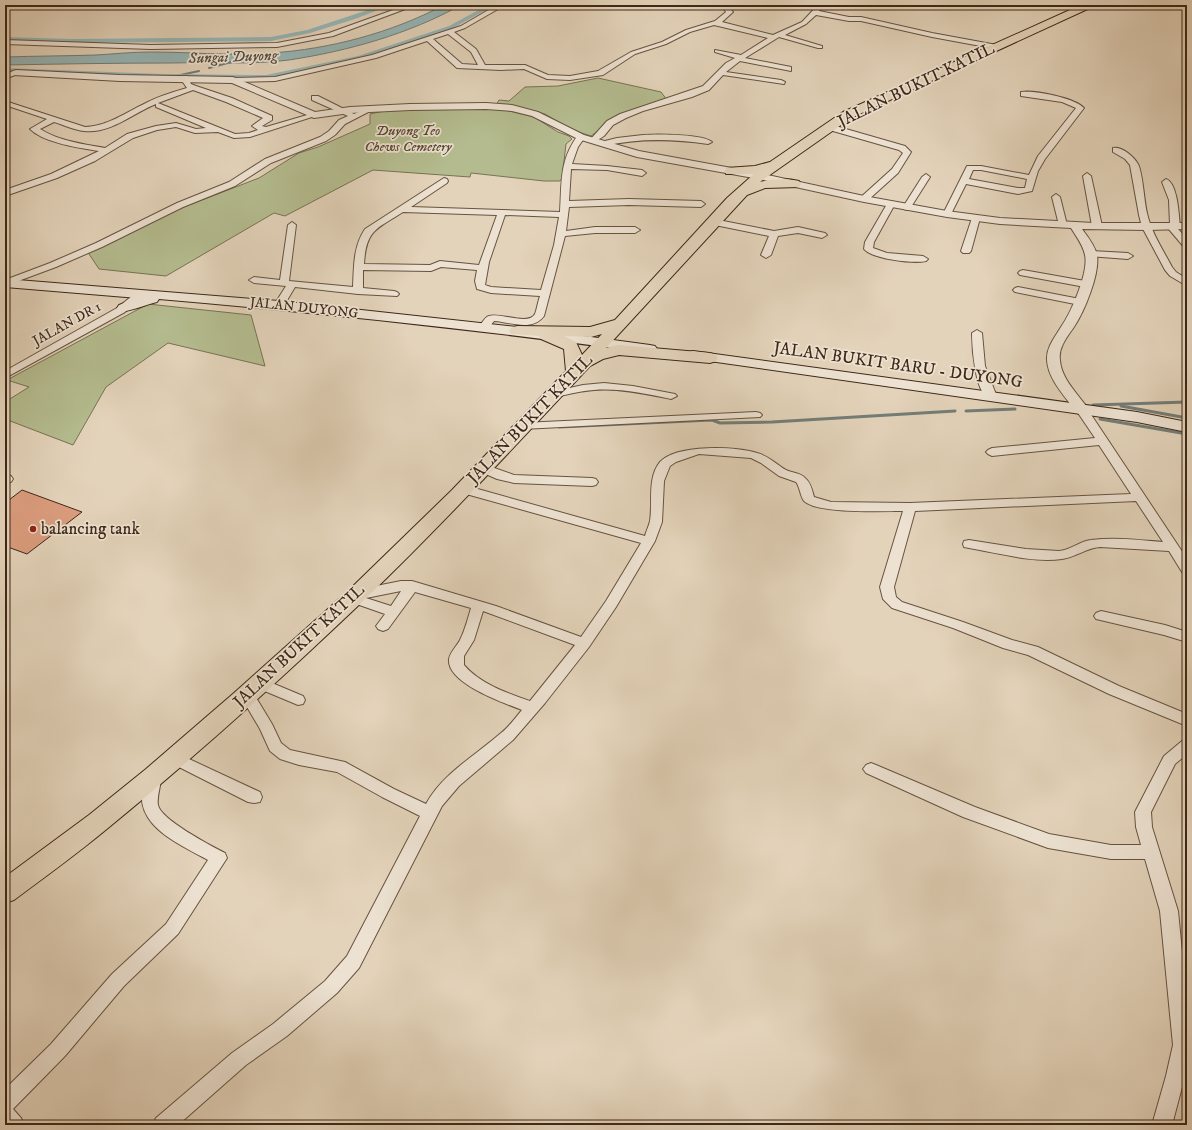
<svg xmlns="http://www.w3.org/2000/svg" width="1192" height="1130" viewBox="0 0 1192 1130" font-family="'IM FELL DW Pica',serif">
  <style>
    .green { fill: #b4bc8f; stroke: #797253 }
    .water { fill: #97b6b7; stroke: #737d77 }
    .lines { fill: none; stroke-linecap: round; stroke-linejoin: round }
    .stream-far1 { stroke: #737d77; stroke-width: 2 }
    .stream { stroke: #737d77; stroke-width: 3 }
    .canal { fill: #97b6b7; fill-rule: evenodd }
    .building { fill: #db9d7e; stroke: #3e2817 }
    .minor-casing { stroke: #675340; stroke-width: 2 }
    .tertiary-casing { stroke: #675340; stroke-width: 2 }
    .secondary-casing { stroke: #3e2817; stroke-width: 2 }
    .primary-casing { stroke: #3e2817; stroke-width: 2 }
    .minor { fill: #ede2d2; fill-rule: evenodd }
    .tertiary { fill: #ede2d2; fill-rule: evenodd }
    .secondary { fill: #ede2d2; fill-rule: evenodd }
    .primary { fill: #e3d3ba; fill-rule: evenodd }
    .poi-dot { fill: #8f2418; stroke: #ede2d2; stroke-width: 1.5 }
    .labels { text-anchor: middle; dominant-baseline: central; stroke-width: 3.5; stroke-linejoin: round; paint-order: stroke }
    .far-park-label { font-size: 14px; font-style: italic; fill: #56462f; stroke: #ede2d2 }
    .far-street-label { font-size: 14px; fill: #3e2817; stroke: #ede2d2 }
    .far-water-label { font-size: 15px; font-style: italic; fill: #544c3f; stroke: #ede2d2 }
    .street-label { font-size: 17px; fill: #3e2817; stroke: #ede2d2 }
    .poi-label { font-size: 17px; fill: #3e2817; stroke: #ede2d2; text-anchor: start }
  </style>
  <rect width="100%" height="100%" fill="#e3d3ba"/>
  <filter id="stains"><feTurbulence type="fractalNoise" baseFrequency=".005" numOctaves="4"/><feColorMatrix values="0 0 0 0 .2 0 0 0 0 .09 0 0 0 0 .02 0 0 0 .5 -.17"/></filter>
  <radialGradient id="worn" r=".72"><stop offset=".6" stop-color="#630" stop-opacity="0"/><stop offset="1" stop-color="#630" stop-opacity=".3"/></radialGradient>
  <g class="green">
    <path d="M598 78 661 92 667 100 638 108 620 115 591 136 572 130 545 114 534 111 496 105 499 100 509 101 525 87 558 86Z"/>
    <path d="M486 108 505 110 534 117 558 132 569 136 572 139 566 144 562 178 560 181H544L471 173 470 177 373 170 285 216 274 213 166 276 99 269 87 251 171 212 259 178 299 153 318 147 370 124V114C403 105 451 109 486 108Z"/>
    <path d="M148 304 251 315 265 366 168 343 106 387 73 445 5 419V402L29 387 7 380Z"/>
  </g>
  <path class="water" d="M444 5H461C409 34 348 51 289 60 250 65 210 62 171 63 116 63 60 64 5 65V57C35 56 65 56 96 55 114 54 132 52 150 52 190 52 230 56 271 53 330 49 391 33 444 5Z"/>
  <g class="lines">
    <g class="stream-far1">
      <path d="M209 68 235 61"/>
      <path d="M176 76 199 71"/>
    </g>
    <g class="stream">
      <path d="M1093 405 1187 402"/>
      <path d="M1121 406 1187 418"/>
      <path d="M966 411 1015 409"/>
      <path d="M1100 419 1187 434"/>
      <path d="M559 427 712 420 720 423 772 422 955 411"/>
    </g>
    <g class="canal">
      <path d="M383 5H391L355 19 310 33 271 41 71 43 5 41V37L71 39 271 37 307 30Z"/>
      <path d="M488 5H495L453 28 361 59 266 79 162 78 5 72V68L162 74 266 75 358 56 449 26Z"/>
    </g>
  </g>
  <path class="building" d="M22 490 82 512 27 554 5 546V503Z"/>
  <g class="lines">
    <g class="minor-casing">
      <g id="minor">
        <path d="M407 5H416L333 36 277 47 151 49 5 44V40L151 45 277 43 329 33Z"/>
        <path d="M497 5H505L465 28 454 32 476 49 485 65H525L548 75 570 76 598 71 631 52 662 42 686 30 715 21 726 12 721 5H727L733 12 722 22 773 35 802 22 818 5H825L819 11 849 17H861L932 33 997 45 1000 47 997 49 932 37 861 21H849L816 15 806 24 785 35 822 46V48H818L779 37 745 58 791 67V71L740 61 726 72 781 80 785 82 784 84 723 75 709 90 692 97 643 111 626 118 613 125 604 136 593 143 589 141 607 121 620 114 703 86 726 63 735 58 715 52V50L741 55 768 38 714 25 690 32 666 44 635 54 603 75 570 80 547 79 524 69 501 70 457 68 427 41 376 58 275 81 233 82 229 80 233 78 275 77 372 55 461 26ZM448 34 471 52 478 65 462 64 433 39Z"/>
        <path d="M13 71H19L20 73 5 79V75Z"/>
        <path d="M181 76H187L191 84 196 86 232 98 272 116V120L262 126 266 127 314 113 318 115 250 137 234 138 218 132 195 133 176 127 157 130 133 138 95 161 57 178 5 196V190L51 174 99 151C80 148 44 143 30 129L47 119 5 105V101L85 127C108 126 125 113 146 103 159 96 173 92 187 88L180 78ZM193 90 226 102 263 118 252 126 258 130 249 133 235 134 158 103ZM156 104V107L206 128 196 129 176 123 156 126 127 134 105 148C83 144 59 141 40 129L54 122C64 125 74 130 84 131 111 134 133 113 156 104Z"/>
        <path d="M1021 92C1035 90 1075 98 1084 108L1045 159 1038 171 1032 191 1018 194 966 184 950 216H944L943 214 967 166H981L1029 175 1038 156 1076 108 1062 102 1021 96ZM973 170H981L1027 179 1025 188H1018L969 179Z"/>
        <path d="M312 96H318L354 114 370 107 374 109 345 124 335 135 326 141 271 163 235 186 183 207 102 247 56 267 5 286V280L50 263 96 243 177 203 229 182 265 159 320 137 329 131 339 120 348 116 312 100Z"/>
        <path d="M826 125H832L905 146 911 152 898 173 867 201H861L860 199 861 197 892 169 903 153 899 150 826 129Z"/>
        <path d="M578 135H584L585 137 578 147 572 164 607 166 642 170 646 173 642 176 607 170 571 169 569 201 629 199 701 201 705 204 701 207 629 205 569 207 566 231 595 227H635L640 230 635 233H595L565 236 544 316C532 332 511 322 494 321L488 329H480L479 327C482 323 485 317 489 316 500 312 528 326 535 314 537 309 538 301 540 296L491 293 477 289 475 281 477 270 441 267 431 271 363 270V288L394 291 397 292 399 294 397 296 358 294 295 287 283 307 279 308 274 305 286 286 254 283 249 280 254 277 280 280 288 225 292 222 296 225 289 281 353 287C354 267 353 247 365 229L444 178 447 179 448 181 447 183 411 207 560 212C562 182 559 161 578 135ZM403 212 497 215 479 265 440 261 430 265 364 264C366 229 377 229 403 212ZM505 215 559 217 554 245 541 290 491 287 485 285 489 262Z"/>
        <path d="M643 135C656 134 703 134 712 142L708 144C672 139 639 138 604 146L600 144 601 142 617 138Z"/>
        <path d="M1113 148C1122 146 1134 157 1138 164 1143 174 1144 201 1147 213 1151 232 1163 250 1172 267L1176 272 1187 279V286L1170 276 1165 270 1142 227 1139 215 1130 165 1125 159 1113 152Z"/>
        <path d="M1087 173 1091 176 1102 226 1097 229 1092 226 1083 176Z"/>
        <path d="M926 174 930 177 911 207 907 210 904 209 903 207 922 177Z"/>
        <path d="M1166 179C1178 183 1179 217 1180 227L1178 229 1187 239V248L1184 247 1167 227 1170 225 1169 200 1162 182Z"/>
        <path d="M1056 194 1060 197 1067 225 1066 227H1060L1059 225 1052 197Z"/>
        <path d="M891 201 895 204 874 242 873 248 887 253 923 256 928 259 926 261C914 264 872 259 864 249L865 242 887 204Z"/>
        <path d="M976 215 980 218 971 251 969 253H963L961 251 972 218Z"/>
        <path d="M713 219 774 231 798 227 825 233 827 235 822 238 798 233 778 236 771 255 766 258 761 255 769 236 710 224 709 222Z"/>
        <path d="M1091 251 1128 253 1133 256 1128 259 1088 256 1086 254 1088 252Z"/>
        <path d="M1023 270 1085 281 1090 284 1085 287 1020 275 1018 273 1020 271Z"/>
        <path d="M1018 287 1080 299 1085 302 1080 305 1015 292 1013 290 1015 288Z"/>
        <path d="M140 291 143 292 145 294 143 296 125 312 5 378V371L117 308 137 292Z"/>
        <path d="M977 330 982 333 985 366 997 397 991 400C975 396 972 347 972 333Z"/>
        <path d="M604 383 633 386 675 394 677 396 671 399C646 394 620 388 594 390 579 391 565 395 551 398L546 395 547 393 583 385Z"/>
        <path d="M1082 407 1088 410 1187 559V573L1182 572 1169 551 1100 547C1086 548 1076 557 1062 559 1032 563 999 553 969 548L964 547 963 544 964 541 969 540 1026 549 1059 551C1071 550 1080 541 1091 540 1115 537 1139 540 1163 542L1136 501 915 511 894 587 896 597 902 602 963 622 1012 640 1038 647 1119 686 1187 714V726L1109 694 1028 655 1003 648 953 628 892 608 883 599 880 587 903 511C884 511 817 514 804 501 800 496 800 487 796 482L779 476 761 463 751 458 699 454 676 462 670 466 664 481 662 522 655 541 616 607 589 647 545 703 513 740 459 786 442 806 359 968 337 993 287 1036 246 1065 178 1125H153L156 1118 232 1053 273 1024 325 981 347 956 420 816 382 797 337 772 299 765 280 759 270 751 260 729 240 695 242 691 247 690 252 691 272 724 281 743 290 750 345 762 394 789 426 804C442 774 476 755 501 733 509 727 515 718 522 710 504 703 446 683 449 659 450 652 457 646 460 640 465 630 468 618 471 608L415 592 388 629 383 631 378 629 376 626 385 614 348 601 346 598 351 592 356 590 401 581H412L496 606 581 637 606 601 641 543 459 492 457 489 459 486H467L645 536C646 531 649 526 650 521 653 502 647 478 660 462 676 444 737 446 757 453 769 456 776 464 786 470 792 473 801 473 805 478 811 483 812 490 814 497L831 502 910 503 1131 494 1099 445 992 456 988 454 986 452 988 450 992 448 1095 438 1076 410ZM401 591 391 606 366 598ZM483 611 575 645 530 701C507 693 480 684 464 665V656L474 640Z"/>
        <path d="M756 412 760 413 762 415 760 417 522 429 518 428 516 426 518 424 522 423Z"/>
        <path d="M483 464 514 475 592 478 596 479 598 482 596 485 592 486 514 483 497 479 479 471 477 468 479 465Z"/>
        <path d="M5 474 11 476 13 479 11 482H5Z"/>
        <path d="M1101 611 1165 625 1187 632V642L1164 635 1096 619 1094 616 1096 613Z"/>
        <path d="M260 678 303 696 305 700 303 704 298 705 255 687 253 683 255 679Z"/>
        <path d="M1187 739V754L1175 764 1151 812 1152 827 1178 911 1187 1003V1068L1172 1125H1152L1166 1076 1173 1045 1160 911 1145 859H1111L1048 848 963 817 866 773 863 769 866 765 871 763 876 765 975 807 1049 834 1111 845H1141L1136 827 1135 812 1164 756 1182 741Z"/>
        <path d="M174 752 260 792 262 797 260 802 254 803 248 802 169 762 166 758 169 754Z"/>
        <path d="M154 770 159 772C164 781 156 794 158 805 160 819 211 846 225 853L227 858 178 934 124 986 65 1056 13 1109 21 1118 24 1125H5V1089L51 1044 112 974 166 924 208 860C173 841 123 820 149 772Z"/>
      </g>
    </g>
    <g class="tertiary-casing">
      <path id="tertiary" d="M16 70 120 75 233 77 315 112 350 107 410 104 486 103 512 105 538 112 584 135 639 151 759 173 864 196 947 211 1000 218 1094 223H1187V229L1147 230 1082 229C1088 237 1095 246 1097 255 1100 274 1084 312 1074 327 1067 337 1058 348 1060 360 1061 379 1079 395 1089 410L1087 413 1082 414 1077 413C1066 397 1048 380 1047 360 1046 348 1055 337 1061 327 1071 313 1089 272 1085 255 1083 245 1076 236 1071 228L1000 224 947 217 864 202 759 179 637 157 578 139 532 116 512 111 486 109 410 110 350 113 314 118 232 83 120 81 13 75 12 73 13 71Z"/>
    </g>
    <g class="secondary-casing">
      <g id="secondary">
        <path d="M5 279 279 301 517 327 650 345 655 346 657 349 655 352 650 353C487 331 323 313 159 299L157 302C147 304 128 313 119 311L117 308 119 305 138 298 5 287Z"/>
        <path d="M693 351 1137 412 1187 422V432L1137 422 688 358 686 355 688 352Z"/>
      </g>
    </g>
    <g class="primary-casing">
      <path id="primary" d="M1081 5H1094L1092 7 851 118 764 179 760 182C772 179 787 178 799 181L801 184 799 187 765 188 747 195 606 348 618 345 710 353 716 355 718 358 716 361 710 363 619 355 603 359 590 366C515 446 441 526 362 602 280 680 196 756 108 828 78 853 46 876 14 900L5 903V877L89 815 146 769 234 693 348 591 452 490 566 371 564 349 541 339 539 336 511 334 509 331 511 328 517 326 590 327 615 320 727 198 754 174H726L725 171 726 168 755 166 770 162 843 112ZM602 334 582 355 576 342 564 336 591 337Z"/>
    </g>
    <use href="#minor" class="minor"/>
    <use href="#tertiary" class="tertiary"/>
    <use href="#secondary" class="secondary"/>
    <use href="#primary" class="primary"/>
  </g>
  <circle class="poi-dot" cx="33" cy="529" r="4"/>
  <g class="labels">
    <g class="far-park-label">
      <text x="408" y="131">Duyong Teo<tspan x="408" dy="16">Chews Cemetery</tspan></text>
    </g>
    <g class="far-street-label">
      <text transform="translate(304 308) rotate(6)">JALAN DUYONG</text>
      <text transform="translate(67 324) rotate(-29)">JALAN DR 1</text>
    </g>
    <g class="far-water-label">
      <text transform="translate(233 57) rotate(-2)">Sungai Duyong</text>
    </g>
    <g class="street-label">
      <text transform="translate(916 85) rotate(-26)">JALAN BUKIT KATIL</text>
      <text transform="translate(898 365) rotate(8)">JALAN BUKIT BARU - DUYONG</text>
      <text transform="translate(530 419) rotate(-46)">JALAN BUKIT KATIL</text>
      <text transform="translate(299 646) rotate(-43)">JALAN BUKIT KATIL</text>
    </g>
    <g class="poi-label">
      <text x="41" y="529">balancing tank</text>
    </g>
  </g>
  <rect width="1192" height="1130" fill="none" stroke="#e3d3ba" stroke-width="20"/>
  <rect x="6" y="6" width="1180" height="1118" fill="none" stroke="#3e2817" stroke-width="2"/>
  <rect x="10" y="10" width="1172" height="1110" fill="none" stroke="#3e2817"/>
  <rect width="100%" height="100%" filter="url(#stains)"/>
  <rect width="100%" height="100%" fill="url(#worn)"/>
</svg>
